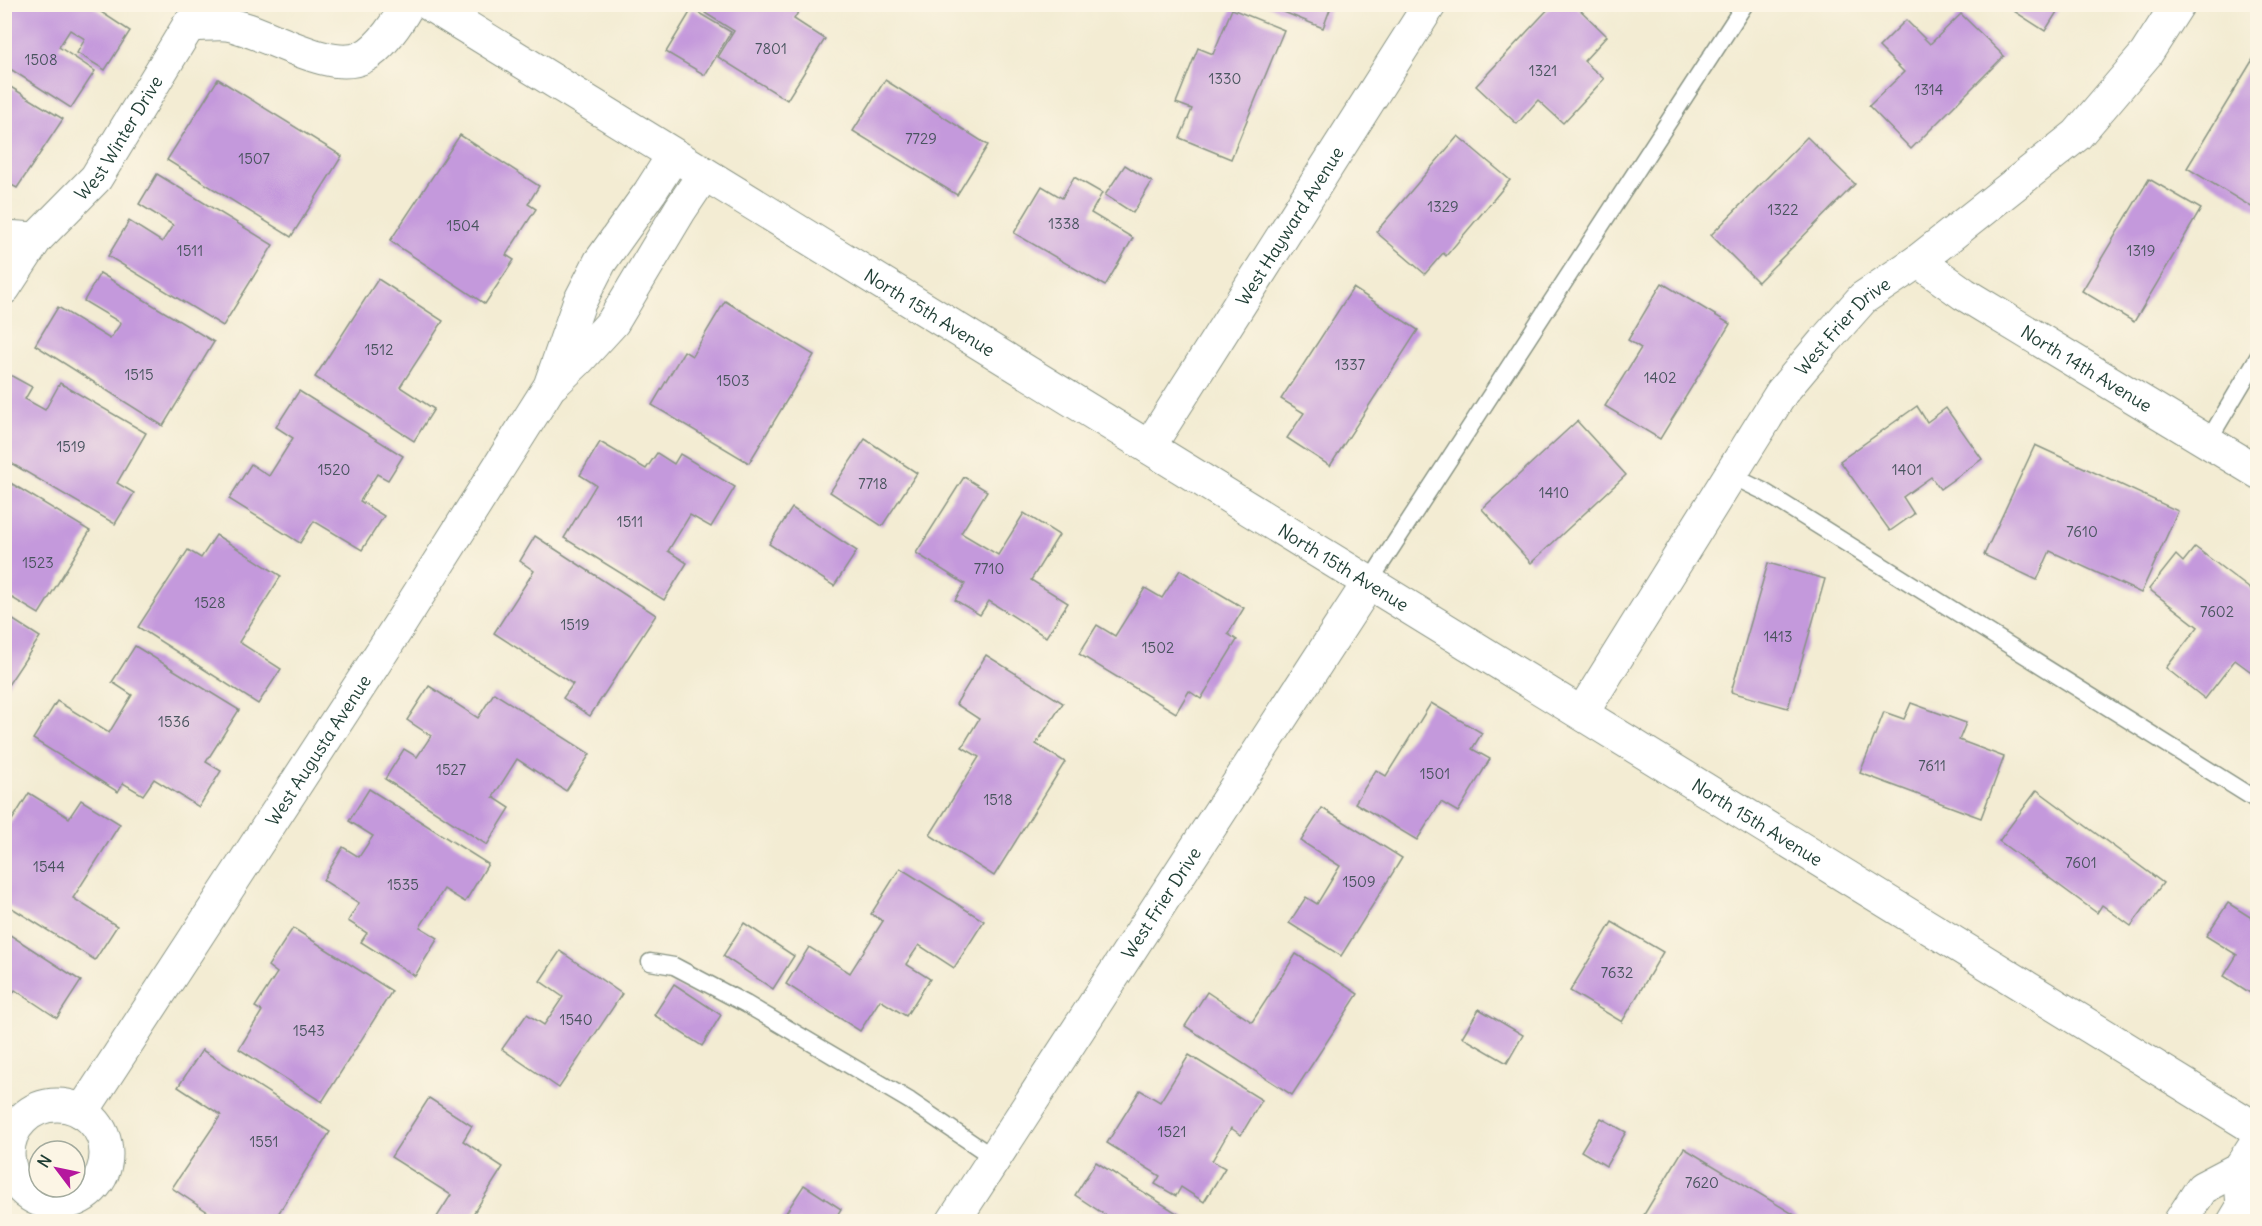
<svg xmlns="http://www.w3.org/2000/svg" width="2262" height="1226" viewBox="0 0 2262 1226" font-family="Delius,sans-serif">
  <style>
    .building { fill: #c499dc }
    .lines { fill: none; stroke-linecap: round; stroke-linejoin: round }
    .service-casing { stroke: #899484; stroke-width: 19 }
    .minor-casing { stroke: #899484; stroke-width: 35 }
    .tertiary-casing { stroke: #899484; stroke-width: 35 }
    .service { stroke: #fff; stroke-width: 16 }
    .minor { stroke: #fff; stroke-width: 33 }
    .tertiary { stroke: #fff; stroke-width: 33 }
    .labels { text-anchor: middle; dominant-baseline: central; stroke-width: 4.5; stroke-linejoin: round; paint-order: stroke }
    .number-label { font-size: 15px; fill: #48545e }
    .street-label { font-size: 18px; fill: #1f3d34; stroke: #fcf5e5 }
  </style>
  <rect width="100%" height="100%" fill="#fcf5e5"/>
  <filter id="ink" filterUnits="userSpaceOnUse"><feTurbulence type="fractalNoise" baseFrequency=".0167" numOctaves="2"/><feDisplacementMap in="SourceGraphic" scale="12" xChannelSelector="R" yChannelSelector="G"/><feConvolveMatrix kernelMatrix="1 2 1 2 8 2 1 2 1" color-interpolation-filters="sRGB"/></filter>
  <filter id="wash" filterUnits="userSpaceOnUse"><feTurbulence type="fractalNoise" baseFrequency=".008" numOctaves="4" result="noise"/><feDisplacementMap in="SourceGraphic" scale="24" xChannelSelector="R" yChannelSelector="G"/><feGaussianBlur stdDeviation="1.35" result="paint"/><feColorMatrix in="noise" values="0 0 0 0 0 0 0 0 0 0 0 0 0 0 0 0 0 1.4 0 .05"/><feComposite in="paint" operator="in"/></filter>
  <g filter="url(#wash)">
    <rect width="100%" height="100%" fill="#f3ecd3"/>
    <g id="blocks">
      <g class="building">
        <path d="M4 4H89L130 31 105 70 77 53 85 39 70 30 59 47 95 71 71 108 4 65Z"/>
        <path d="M711 4H803L794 19 825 39 787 100 718 57 734 31 705 13Z"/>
        <path d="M1264 4H1332L1323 28Z"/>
        <path d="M1553 4H1574L1607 36 1584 61 1604 79 1563 123 1538 100 1517 124 1476 86Z"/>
        <path d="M2003 4H2062L2045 31Z"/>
        <path d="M692 9 731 32 705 75 666 52Z"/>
        <path d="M1232 9 1284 30 1231 159 1180 138 1192 109 1176 103 1198 48 1213 54Z"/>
        <path d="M1961 14 2004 56 1911 149 1869 106 1904 72 1879 47 1906 20 1930 44Z"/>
        <path d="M2258 51V211L2187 168Z"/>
        <path d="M218 79 342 156 291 237 167 160Z"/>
        <path d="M885 80 988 145 957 195 853 131Z"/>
        <path d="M4 83 63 119 17 188 4 181Z"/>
        <path d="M460 135 539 186 528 204 536 209 506 255 514 260 485 304 390 241Z"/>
        <path d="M1458 136 1510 180 1446 256 1443 253 1425 274 1376 232Z"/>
        <path d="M1807 137 1855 184 1758 282 1711 235Z"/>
        <path d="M1125 165 1152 182 1133 213 1105 195Z"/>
        <path d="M157 174 273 245 223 326 108 256 129 221 162 242 173 225 139 204Z"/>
        <path d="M1074 177 1102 193 1091 213 1133 238 1105 286 1014 233 1042 186 1062 198Z"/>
        <path d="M2149 179 2201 209 2134 322 2082 291Z"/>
        <path d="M100 273 214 342 163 426 35 345 58 307 110 339 121 323 84 301Z"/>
        <path d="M378 279 443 321 400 387 434 409 414 441 315 377Z"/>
        <path d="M1662 283 1730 324 1660 439 1605 406 1641 348 1628 340Z"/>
        <path d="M1353 288 1418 330 1330 466 1287 438 1304 413 1281 399Z"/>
        <path d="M725 301 814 355 749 463 652 405 684 351 692 356Z"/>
        <path d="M10 375 32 387 25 399 45 410 60 383 146 433 117 483 134 493 115 524 4 459V424L8 418 4 416V385Z"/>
        <path d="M299 391 403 456 388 480 377 474 360 501 384 516 362 550 314 521 300 543 229 499 251 464 269 476 293 438 276 427Z"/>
        <path d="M1917 406 1927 422 1946 408 1982 459 1940 489 1931 477 1903 497 1914 514 1890 531 1840 461Z"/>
        <path d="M1577 421 1626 475 1531 563 1482 509Z"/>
        <path d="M865 439 917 473 882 526 830 492Z"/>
        <path d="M600 442 646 469 657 453 674 464 680 454 735 487 711 527 690 515 668 551 687 563 664 600 564 538 596 485 580 475Z"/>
        <path d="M2035 445 2178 511 2141 593 2050 551 2037 580 1984 555Z"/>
        <path d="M964 477 987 491 961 533 998 555 1024 513 1059 535 1031 580 1068 603 1046 637 989 601 980 615 955 600 965 584 916 553Z"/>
        <path d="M4 479 90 531 39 614 4 593Z"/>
        <path d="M792 508 857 551 834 586 769 544Z"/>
        <path d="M216 535 281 576 239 642 281 669 258 704 138 627 188 550 201 558Z"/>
        <path d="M535 536 656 615 590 716 563 698 573 684 494 633 534 571 520 561Z"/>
        <path d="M2195 547 2258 595V677L2235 660 2205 699 2166 668 2198 627 2149 589 2176 555 2183 562Z"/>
        <path d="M1768 563 1825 579 1788 708 1731 692Z"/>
        <path d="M1180 570 1244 608 1228 634 1237 640 1201 699 1189 691 1176 713 1079 654 1097 625 1115 636 1145 588 1162 598Z"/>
        <path d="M4 614 40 637 4 691Z"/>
        <path d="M135 646 239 710 206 762 221 771 199 807 154 779 143 795 123 783 118 792 33 739 57 701 109 733 132 695 112 682Z"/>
        <path d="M986 655 1063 703 1036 744 1065 762 994 876 930 835 979 757 962 747 979 719 956 704Z"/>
        <path d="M429 686 478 718 494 693 590 754 566 791 517 759 493 797 510 808 487 845 385 779 404 749 417 757 431 736 407 720Z"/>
        <path d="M1431 703 1482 733 1472 749 1490 759 1458 812 1441 802 1417 840 1355 803 1376 770 1386 776Z"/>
        <path d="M1911 703 1966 723 1959 740 2004 757 1981 818 1860 773 1884 712 1904 719Z"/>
        <path d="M369 789 488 864 465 902 444 889 420 927 438 938 415 976 361 942 367 933 348 921 359 903 323 880 343 847 359 857 373 836 349 821Z"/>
        <path d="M2037 790 2163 883 2131 926 2102 905 2097 913 1999 841Z"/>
        <path d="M29 793 69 818 81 800 120 824 73 898 117 926 95 960 4 903V833Z"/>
        <path d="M1322 808 1402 858 1341 956 1289 923 1306 897 1317 904 1340 866 1301 841Z"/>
        <path d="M900 868 984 921 954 968 919 945 906 964 930 979 906 1016 880 1000 860 1031 786 984 809 947 850 973 883 921 871 914Z"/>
        <path d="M2228 903 2258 922V998L2224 976 2237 955 2206 936Z"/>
        <path d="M1612 922 1663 952 1622 1022 1570 991Z"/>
        <path d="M744 923 794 956 773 989 723 956Z"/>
        <path d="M293 928 392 991 322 1102 239 1049 262 1011 255 1007 277 973 268 966Z"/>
        <path d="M4 931 81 981 57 1018 15 990 4 1006Z"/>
        <path d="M560 951 622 994 559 1088 502 1049 527 1014 544 1025 563 997 540 981Z"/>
        <path d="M1296 954 1358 994 1292 1095 1185 1026 1207 992 1252 1022Z"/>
        <path d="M674 984 721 1015 702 1046 654 1015Z"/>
        <path d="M1479 1009 1523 1035 1507 1063 1462 1037Z"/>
        <path d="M202 1050 330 1132 273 1222H223L172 1188 221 1115 178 1087Z"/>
        <path d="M1189 1055 1262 1100 1241 1135 1231 1128 1212 1161 1225 1168 1204 1202 1181 1187 1176 1196 1155 1184 1160 1176 1107 1143 1140 1090 1160 1102Z"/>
        <path d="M429 1098 472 1126 463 1141 503 1167 468 1222 435 1220 451 1195 391 1157Z"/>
        <path d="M1601 1118 1626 1132 1606 1166 1581 1151Z"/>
        <path d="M1684 1148 1798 1217 1795 1222H1649L1642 1218Z"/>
        <path d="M1096 1162 1191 1222H1105L1108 1217 1075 1195Z"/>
        <path d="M804 1185 841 1209 833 1222H780Z"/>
      </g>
    </g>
  </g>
  <g filter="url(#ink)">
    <use href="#blocks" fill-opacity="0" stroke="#899484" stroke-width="1.5"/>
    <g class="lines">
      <g class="service-casing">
        <g id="service">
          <path d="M2208 441 2258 357"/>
          <path d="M1730 475 1763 491 2258 801"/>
          <path d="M1368 584 1745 4"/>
          <path d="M650 962 674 966 746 1004 910 1101 994 1158"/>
        </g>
      </g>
      <g class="minor-casing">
        <g id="minor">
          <path d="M189 25C200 25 214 23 226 24 262 29 330 75 363 57 380 49 399 21 408 4"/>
          <path d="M4 237 36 239"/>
          <path id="s1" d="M1918 261 1964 294 2258 472"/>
          <path id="s2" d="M4 288 36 239 96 178 189 25"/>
          <path d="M554 383 579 359 613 322 680 210 704 174"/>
          <path id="s3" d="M1149 447 1430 4"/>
          <path id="s4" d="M1582 713 1782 392 1824 342 1863 298 1918 261 2077 135 2146 54 2178 4"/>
          <circle cx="57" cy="1154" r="49"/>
          <path id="s5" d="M82 1112 400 624 550 386 579 303 600 262 650 192 673 156"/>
          <path id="s6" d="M953 1222 1368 584"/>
          <path d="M2180 1222 2202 1188 2240 1168 2258 1140"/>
          <path d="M2234 1222 2243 1207 2240 1168"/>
        </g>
      </g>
      <g class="tertiary-casing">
        <g id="tertiary">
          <path id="s7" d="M429 4 2258 1130"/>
        </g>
      </g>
      <use href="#service" class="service"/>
      <use href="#minor" class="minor"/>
      <use href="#tertiary" class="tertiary"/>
    </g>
  </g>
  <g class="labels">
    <g class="number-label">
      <text x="771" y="48">7801</text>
      <text x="41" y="59">1508</text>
      <text x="1543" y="70">1321</text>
      <text x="1225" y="78">1330</text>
      <text x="1929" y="89">1314</text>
      <text x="921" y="138">7729</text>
      <text x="254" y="158">1507</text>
      <text x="1443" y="206">1329</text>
      <text x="1783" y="209">1322</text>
      <text x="1064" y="223">1338</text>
      <text x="463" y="225">1504</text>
      <text x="190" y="250">1511</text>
      <text x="2141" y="250">1319</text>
      <text x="379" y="349">1512</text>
      <text x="1350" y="364">1337</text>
      <text x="139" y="374">1515</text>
      <text x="1660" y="377">1402</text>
      <text x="733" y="380">1503</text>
      <text x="71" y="446">1519</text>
      <text x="334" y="469">1520</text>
      <text x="1907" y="469">1401</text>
      <text x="873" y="483">7718</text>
      <text x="1554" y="492">1410</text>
      <text x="630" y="521">1511</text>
      <text x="2082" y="531">7610</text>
      <text x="38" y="562">1523</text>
      <text x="989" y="568">7710</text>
      <text x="210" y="602">1528</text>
      <text x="2217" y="611">7602</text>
      <text x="575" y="624">1519</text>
      <text x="1778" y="636">1413</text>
      <text x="1158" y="647">1502</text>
      <text x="174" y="721">1536</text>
      <text x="1932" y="765">7611</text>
      <text x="451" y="769">1527</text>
      <text x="1435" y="773">1501</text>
      <text x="998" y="799">1518</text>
      <text x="2081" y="862">7601</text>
      <text x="49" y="866">1544</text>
      <text x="1359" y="881">1509</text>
      <text x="403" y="884">1535</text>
      <text x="1617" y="972">7632</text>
      <text x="576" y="1019">1540</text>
      <text x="309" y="1030">1543</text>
      <text x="1172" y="1131">1521</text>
      <text x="264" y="1141">1551</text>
      <text x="1702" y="1182">7620</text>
    </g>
    <g class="street-label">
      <text stroke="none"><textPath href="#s2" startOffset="190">West Winter Drive</textPath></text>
      <text stroke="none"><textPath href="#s3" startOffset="262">West Hayward Avenue</textPath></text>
      <text stroke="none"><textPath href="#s7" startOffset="588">North 15th Avenue</textPath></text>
      <text stroke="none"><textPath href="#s4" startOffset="468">West Frier Drive</textPath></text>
      <text stroke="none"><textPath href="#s1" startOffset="200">North 14th Avenue</textPath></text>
      <text stroke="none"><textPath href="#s7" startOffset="1074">North 15th Avenue</textPath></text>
      <text stroke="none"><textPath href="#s5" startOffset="432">West Augusta Avenue</textPath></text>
      <text stroke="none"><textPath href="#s7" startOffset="1560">North 15th Avenue</textPath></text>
      <text stroke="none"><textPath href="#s6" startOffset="381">West Frier Drive</textPath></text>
    </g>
  </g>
  <rect width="2262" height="1226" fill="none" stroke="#fcf5e5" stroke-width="24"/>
  <g transform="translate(57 1169) rotate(302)"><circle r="28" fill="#fcf5e5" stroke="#a4ab9e" stroke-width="1.5"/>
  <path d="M0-4.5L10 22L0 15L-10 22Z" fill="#b5179e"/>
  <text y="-9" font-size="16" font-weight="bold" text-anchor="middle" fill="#1f3d34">N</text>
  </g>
</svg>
